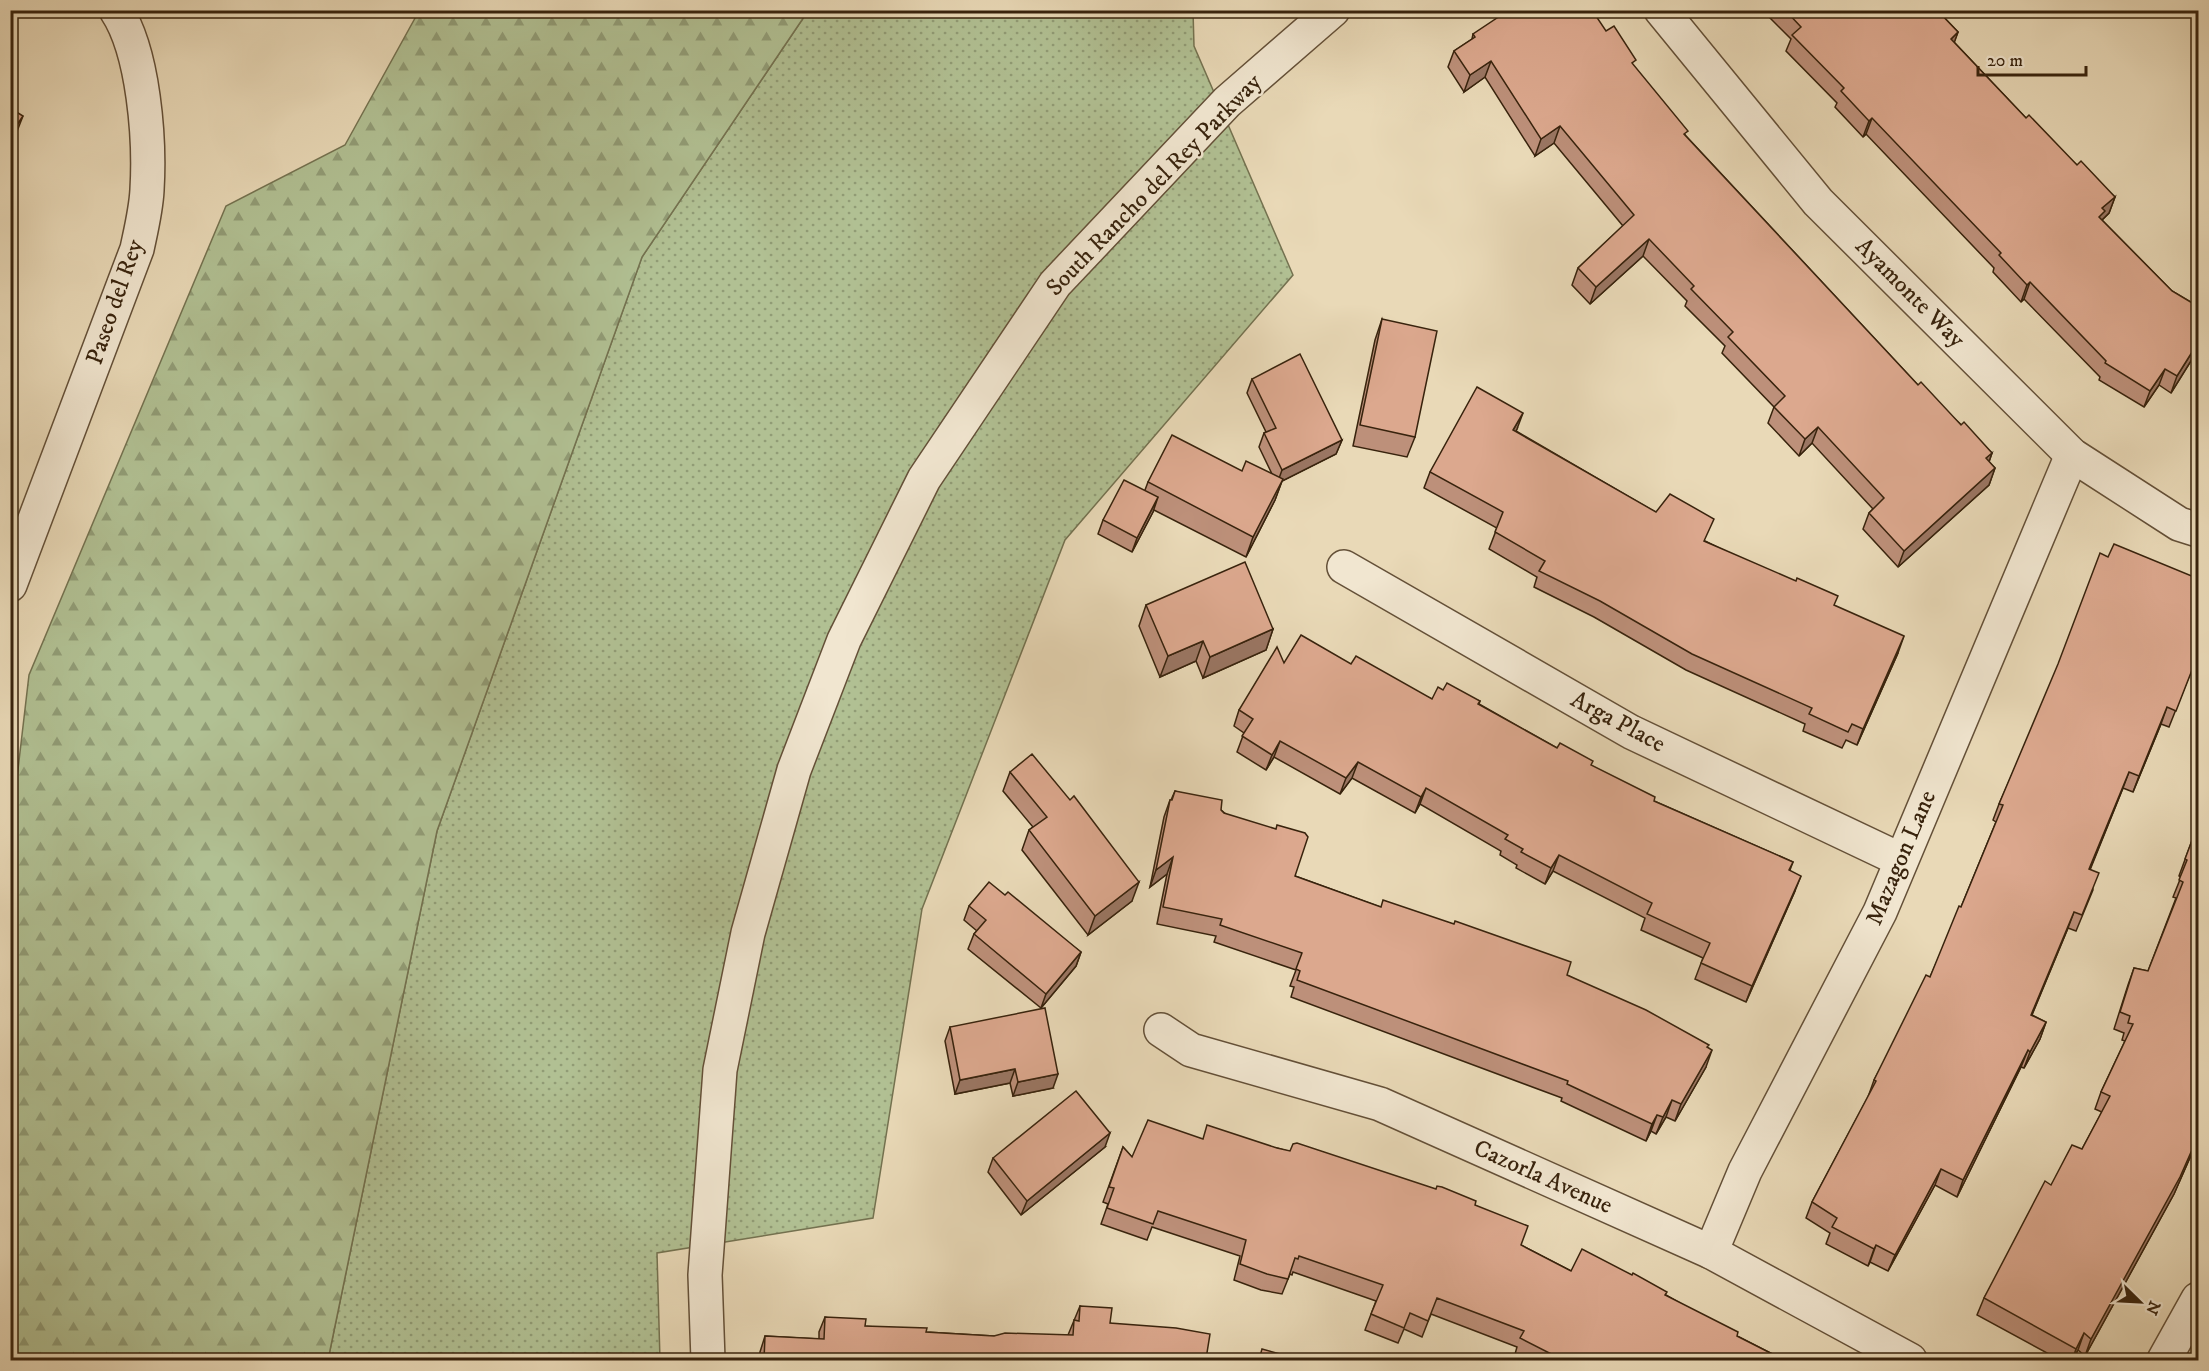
<svg xmlns="http://www.w3.org/2000/svg" width="2209" height="1371" viewBox="0 0 2209 1371" font-family="'IM FELL DW Pica',serif">
  <style>
    .grass { fill: url(#grass-dots); stroke: #747250; stroke-width: 1.5 }
    .forest { fill: url(#forest-firs); stroke: #747250; stroke-width: 1.5 }
    .lines { fill: none; stroke-linecap: round; stroke-linejoin: round }
    .minor-casing { stroke: #645038; stroke-width: 36 }
    .minor { stroke: #f1e6d0; stroke-width: 33 }
    .wall { fill: #bd907a; stroke: #38230d; stroke-width: 1.5 }
    .shaded-wall { fill: #9a7663; stroke: #38230d; stroke-width: 1.5 }
    .building { fill: #dca88e; stroke: #38230d; stroke-width: 1.5 }
    .labels { text-anchor: middle; dominant-baseline: central; stroke-width: 5; stroke-linejoin: round; paint-order: stroke }
    .street-label { font-size: 24px; fill: #38230d; stroke: #f1e6d0 }
  </style>
  <defs>
    <pattern id="grass-dots" width="8" height="8" patternUnits="userSpaceOnUse" patternTransform="scale(1.5)"><rect width="8" height="8" fill="#b1c093"/><path d="M2 2h.1M6 6h.1" fill="none" stroke="#919c76" stroke-width="1.8" stroke-linecap="round"/></pattern>
    <pattern id="forest-firs" width="22" height="20" patternUnits="userSpaceOnUse" patternTransform="scale(1.5)"><rect width="22" height="20" fill="#b1c093"/><path d="M5 1l3.5 6h-7zM16 11l3.5 6h-7z" fill="#919c76"/></pattern>
  </defs>
  <rect width="100%" height="100%" fill="#e9d9b7"/>
  <filter id="stains"><feTurbulence type="fractalNoise" baseFrequency=".00333" numOctaves="4"/><feColorMatrix values="0 0 0 0 .2 0 0 0 0 .09 0 0 0 0 .02 0 0 0 .5 -.17"/></filter>
  <radialGradient id="worn" r=".72"><stop offset=".6" stop-color="#630" stop-opacity="0"/><stop offset="1" stop-color="#630" stop-opacity=".3"/></radialGradient>
  <path class="grass" d="M808 11H1193L1194 46 1293 275 1065 540 922 909 873 1218 657 1253 660 1360H328L437 831 642 257Z"/>
  <path class="forest" d="M419 11H808L642 257 437 831 328 1360H11L10 838 29 675 226 206 345 145Z"/>
  <g class="lines">
    <g class="minor-casing">
      <g id="minor">
        <path d="M1661 10 1818 202 2072 455 2179 524 2198 530"/>
        <path d="M1344 567 1631 732 1901 860"/>
        <path d="M10 585 137 249C141 230 146 210 147 190 150 140 144 52 116 10"/>
        <path d="M1161 1030 1191 1050 1380 1104 1711 1252 1910 1360"/>
        <path d="M1711 1252 1745 1171 1880 912 2072 455"/>
        <path d="M708 1360 705 1275 720 1070 748 933 794 770 844 640 924 479 1055 284 1227 102 1333 10"/>
        <path d="M2164 1360 2198 1299"/>
      </g>
    </g>
    <use href="#minor" class="minor"/>
  </g>
  <g class="wall">
    <path d="M1762 10H1937L1958 32 1954 42 2026 118 2077 165 2115 197 2109 213 2102 220 2172 291 2199 307V348L2171 393 2159 385 2144 407 2099 380 2100 377 2024 299 2021 302 1993 272 1994 268 1866 134 1863 137 1835 107 1837 103 1786 51 1791 39Z"/>
    <path d="M1606 31 1634 67 1686 136 1918 385 1992 453 1989 462 1995 468 1989 485 1898 567 1863 529 1869 513 1873 509 1812 443 1799 456 1768 423 1774 407 1722 353 1725 346 1685 306 1687 301 1643 256 1590 304 1572 285 1578 268 1623 226 1554 143 1535 156 1485 77 1464 92 1448 67 1454 51 1472 39 1473 34Z"/>
    <path d="M1382 319 1415 437 1407 457 1353 446 1375 340Z"/>
    <path d="M1252 379 1342 440 1336 454 1282 481 1275 500 1246 557 1154 510 1132 552 1098 534 1103 520 1145 490 1148 482 1242 471 1272 474 1259 447 1264 433 1266 432 1247 393Z"/>
    <path d="M1517 429 1516 431 1705 541 1835 606 1898 653 1857 745 1846 740 1842 748 1803 731 1805 724 1686 670 1594 617 1534 587 1537 577 1489 549 1497 528 1424 488 1430 472Z"/>
    <path d="M2108 557 2199 579V660L2196 659 2169 727 2161 724 2133 792 2123 788 2090 870 2093 890 2076 931 2068 928 2032 1015 2046 1022 2040 1039 2024 1068 2021 1067 1957 1197 1935 1185 1888 1271 1870 1262 1868 1266 1826 1244 1830 1233 1806 1218 1812 1202 1868 1097 1874 1080 1930 977 1961 907 1996 822 1993 820 1999 804Z"/>
    <path d="M1146 605 1273 629 1266 650 1203 678 1196 661 1160 677 1139 626Z"/>
    <path d="M1284 663 1351 664 1432 699 1443 690 1480 701 1479 704 1557 748 1592 766 1654 801 1793 862 1790 870 1795 891 1746 1002 1695 979 1703 958 1641 930 1645 918 1553 871 1545 884 1516 868 1517 865 1500 855 1501 851 1420 804 1415 813 1352 778 1340 794 1274 757 1266 770 1237 752 1244 733 1234 726 1239 710Z"/>
    <path d="M1010 772 1132 901 1088 935 1022 850 1029 830 1033 827 1003 791Z"/>
    <path d="M1175 791 1221 810 1295 876 1567 975 1708 1048 1706 1067 1675 1121 1666 1117 1656 1134 1651 1131 1646 1141 1561 1101 1562 1098 1291 997 1294 987 1290 986 1296 970 1214 942 1216 936 1157 924 1167 874 1150 887 1164 817 1170 800H1171Z"/>
    <path d="M2197 827 2199 828V1137L2174 1194 2085 1356 2078 1350 2073 1360H2060L1977 1315 1984 1298 2051 1185 2082 1149 2102 1112 2095 1109 2101 1092 2125 1041 2122 1040 2124 1033 2114 1029 2128 985 2134 968 2148 971 2176 898 2173 897 2181 877 2179 876Z"/>
    <path d="M1005 895 1081 952 1076 966 1041 1008 968 949 974 934 977 931 964 920 969 906Z"/>
    <path d="M950 1027 1053 1088 1013 1096 1010 1083 955 1094 945 1041Z"/>
    <path d="M1202 1139 1277 1148 1475 1205 1521 1245 1571 1271 1666 1295 1737 1336 1784 1360H1527L1515 1354 1517 1347 1431 1314 1422 1337 1404 1329 1398 1343 1365 1330 1376 1301 1293 1272 1292 1275 1290 1274 1282 1294 1261 1290 1234 1280 1240 1256 1152 1227 1147 1240 1101 1224 1108 1204 1103 1202 1123 1147 1132 1157Z"/>
    <path d="M1105 1147 1021 1215 988 1172 993 1158Z"/>
    <path d="M1080 1306 1110 1323 1206 1359 1212 1360H759L760 1352 765 1336 819 1339V1332L825 1317 865 1326 926 1332 994 1336 1068 1335Z"/>
  </g>
  <g class="shaded-wall">
    <path d="M1958 32 1952 49 1951 39Z"/>
    <path d="M1491 61 1485 77 1464 92 1470 75Z"/>
    <path d="M23 116 14 139 10 145V135Z"/>
    <path d="M1872 118 1866 134 1863 137 1869 121Z"/>
    <path d="M1560 126 1554 143 1535 156 1541 139Z"/>
    <path d="M2115 197 2109 213 2102 220 2093 233 2102 208Z"/>
    <path d="M1649 239 1643 256 1590 304 1596 287Z"/>
    <path d="M2030 282 2024 299 2021 302 2027 285Z"/>
    <path d="M2199 341V348L2171 393 2177 376Z"/>
    <path d="M2165 369 2159 385 2144 407 2150 391Z"/>
    <path d="M1523 413 1517 429 1508 446 1513 430Z"/>
    <path d="M1818 427 1812 443 1799 456 1805 439Z"/>
    <path d="M1342 440 1336 454 1282 481 1275 500 1246 557 1253 537 1277 484 1282 470Z"/>
    <path d="M1992 453 1986 470V458Z"/>
    <path d="M1995 468 1989 485 1898 567 1904 551Z"/>
    <path d="M1158 497 1153 512 1132 552 1137 538Z"/>
    <path d="M1273 629 1266 650 1203 678 1210 657Z"/>
    <path d="M1904 636 1898 653 1857 745 1863 729Z"/>
    <path d="M1203 641 1196 661 1160 677 1168 656Z"/>
    <path d="M2167 707 2161 724 2133 792 2139 776Z"/>
    <path d="M1280 741 1274 757 1266 770 1272 755Z"/>
    <path d="M1358 762 1352 778 1340 794 1346 778Z"/>
    <path d="M2129 772 2123 788 2083 886 2089 869Z"/>
    <path d="M1426 788 1420 804 1415 813 1421 797Z"/>
    <path d="M1559 855 1553 871 1545 884 1551 868Z"/>
    <path d="M1173 857 1167 874 1150 887 1156 870Z"/>
    <path d="M1801 876 1795 891 1746 1002 1752 986Z"/>
    <path d="M1139 882 1132 901 1088 935 1095 916Z"/>
    <path d="M2074 912 2068 928 2025 1031 2031 1015Z"/>
    <path d="M1081 952 1076 966 1041 1008 1046 994Z"/>
    <path d="M2046 1022 2040 1039 2024 1068 2030 1052Z"/>
    <path d="M1712 1050 1706 1067 1675 1121 1681 1104Z"/>
    <path d="M2028 1050 2021 1067 1957 1197 1963 1180Z"/>
    <path d="M1015 1069 1010 1083 955 1094 960 1080Z"/>
    <path d="M1058 1074 1053 1088 1013 1096 1018 1082Z"/>
    <path d="M1672 1100 1666 1117 1656 1134 1663 1117Z"/>
    <path d="M1657 1115 1651 1131 1646 1141 1652 1124Z"/>
    <path d="M1110 1133 1105 1147 1021 1215 1027 1201Z"/>
    <path d="M2199 1134V1137L2174 1194 2085 1356 2091 1339Z"/>
    <path d="M1941 1169 1935 1185 1888 1271 1895 1255Z"/>
    <path d="M1876 1245 1870 1262 1868 1266 1874 1249Z"/>
    <path d="M2084 1333 2078 1350 2072 1360 2076 1349Z"/>
  </g>
  <g class="building">
    <path d="M1509 10H1592L1606 31 1614 26 1636 60 1632 63 1688 131 1684 134 1918 385 1921 382 1961 425 1964 422 1992 453 1986 458 1995 468 1904 551 1869 513 1884 498 1818 427 1805 439 1774 407 1785 396 1728 337 1733 332 1691 289 1694 286 1649 239 1596 287 1578 268 1634 215 1560 126 1541 139 1491 61 1470 75 1454 51 1475 37 1473 34Z"/>
    <path d="M1785 10H1937L1958 32 1951 39 2026 118 2029 115 2077 165 2081 161 2115 197 2102 208 2105 211 2099 217 2172 291 2199 307V341L2177 376 2165 369 2150 391 2105 363 2106 361 2030 282 2027 285 1999 255 2001 253 1872 118 1869 121 1841 91 1844 88 1792 35 1801 27Z"/>
    <path d="M10 108 23 116 10 135Z"/>
    <path d="M1382 319 1437 331 1415 437 1360 425Z"/>
    <path d="M1300 354 1342 440 1282 470 1264 433 1276 428 1252 379Z"/>
    <path d="M1477 387 1523 413 1513 430 1656 512 1670 494 1714 519 1704 541 1796 581 1797 578 1838 596 1834 605 1904 636 1863 729 1852 724 1848 732 1809 714 1812 708 1692 654 1600 601 1539 571 1545 561 1495 532 1503 512 1430 472Z"/>
    <path d="M1172 435 1242 471 1246 461 1283 479 1253 537 1148 482Z"/>
    <path d="M1124 480 1158 497 1137 538 1103 520Z"/>
    <path d="M2114 544 2199 579V652L2176 711 2167 707 2139 776 2129 772 2089 869 2099 873 2082 915 2074 912 2031 1015 2046 1022 2030 1052 2028 1050 1963 1180 1941 1169 1895 1255 1876 1245 1874 1249 1832 1227 1837 1218 1812 1202 1876 1081 1874 1080 1926 975 1930 977 1959 906 1961 907 2003 805 1999 804 2058 664 2100 553 2108 557Z"/>
    <path d="M1245 562 1273 629 1210 657 1203 641 1168 656 1146 605Z"/>
    <path d="M1301 635 1351 664 1356 656 1432 699 1438 687 1443 690 1447 683 1480 701 1478 704 1557 748 1560 743 1593 761 1591 765 1655 797 1654 801 1793 862 1789 870 1801 876 1752 986 1701 963 1710 943 1647 914 1652 903 1559 855 1551 868 1521 852 1523 849 1505 839 1508 835 1426 788 1421 797 1358 762 1346 778 1280 741 1272 755 1242 736 1253 719 1239 710 1277 647 1284 663Z"/>
    <path d="M1032 754 1070 800 1074 796 1139 882 1095 916 1029 830 1047 817 1010 772Z"/>
    <path d="M1175 791 1222 800 1221 810 1224 813 1276 829 1277 825 1305 833 1308 837 1295 876 1381 907 1383 900 1454 924 1455 921 1571 962 1567 975 1646 1010 1709 1045 1707 1047 1712 1050 1681 1104 1672 1100 1663 1117 1657 1115 1652 1124 1567 1084 1568 1081 1297 980 1300 971 1296 969 1302 953 1220 925 1222 919 1163 907 1173 857 1156 870 1170 800H1172Z"/>
    <path d="M2197 827 2199 828V1134L2180 1177 2091 1339 2084 1333 2076 1349 1984 1298 2045 1181 2051 1185 2072 1145 2082 1149 2110 1096 2101 1092 2133 1024 2128 1023 2130 1016 2120 1012 2134 968 2148 971 2183 882 2179 880 2187 860 2185 859Z"/>
    <path d="M989 882 1005 895 1008 892 1081 952 1046 994 974 934 986 920 969 906Z"/>
    <path d="M1045 1008 1058 1074 1018 1082 1015 1069 960 1080 950 1027Z"/>
    <path d="M1076 1091 1110 1133 1027 1201 993 1158Z"/>
    <path d="M1148 1120 1203 1139 1207 1125 1277 1148 1290 1151 1293 1144 1297 1143 1436 1189 1437 1186 1442 1187 1476 1201 1475 1205 1528 1226 1521 1245 1571 1271 1582 1249 1632 1275 1633 1273 1667 1292 1665 1295 1738 1332 1737 1336 1784 1360H1578L1572 1357 1570 1360H1563L1520 1338 1524 1331 1437 1298 1428 1321 1410 1313 1404 1328 1371 1314 1383 1285 1299 1256 1298 1259 1295 1258 1288 1279 1267 1274 1240 1264 1246 1240 1158 1211 1153 1224 1107 1208 1114 1188 1109 1187 1123 1147 1132 1157Z"/>
    <path d="M1080 1306 1112 1308 1110 1323 1176 1328 1210 1334 1206 1359 1212 1360H764L765 1336 824 1339 825 1317 866 1319 865 1326 927 1328 926 1332 994 1336 1005 1333 1073 1335 1074 1320 1079 1321Z"/>
    <path d="M1262 1349 1302 1360H1259Z"/>
  </g>
  <g class="labels">
    <g class="street-label">
      <text transform="translate(1154 185) rotate(-46)">South Rancho del Rey Parkway</text>
      <text transform="translate(1910 293) rotate(45)">Ayamonte Way</text>
      <text transform="translate(115 302) rotate(-71)">Paseo del Rey</text>
      <text transform="translate(1618 722) rotate(28)">Arga Place</text>
      <text transform="translate(1901 858) rotate(-67)">Mazagon Lane</text>
      <text transform="translate(1543 1177) rotate(24)">Cazorla Avenue</text>
    </g>
  </g>
  <rect width="2209" height="1371" fill="none" stroke="#e9d9b7" stroke-width="36"/>
  <rect x="12" y="12" width="2185" height="1347" fill="none" stroke="#38230d" stroke-width="3"/>
  <rect x="18" y="18" width="2173" height="1335" fill="none" stroke="#38230d" stroke-width="1.5"/>
  <g transform="translate(2140 1302) rotate(114)" stroke="#f1e6d0" stroke-width="4.5" paint-order="stroke">
  <path d="M0-4.5L10 22L0 15L-10 22Z" fill="#38230d"/>
  <text y="-9" font-size="16" font-weight="bold" text-anchor="middle" fill="#38230d">N</text>
  </g>
  <path d="M1978 66v9h108v-9" fill="none" stroke="#38230d" stroke-width="3"/>
  <text x="1987" y="66" font-size="18" fill="#38230d" stroke="#f1e6d0" stroke-width="4.5" paint-order="stroke">20 m</text>
  <rect width="100%" height="100%" filter="url(#stains)"/>
  <rect width="100%" height="100%" fill="url(#worn)"/>
</svg>
